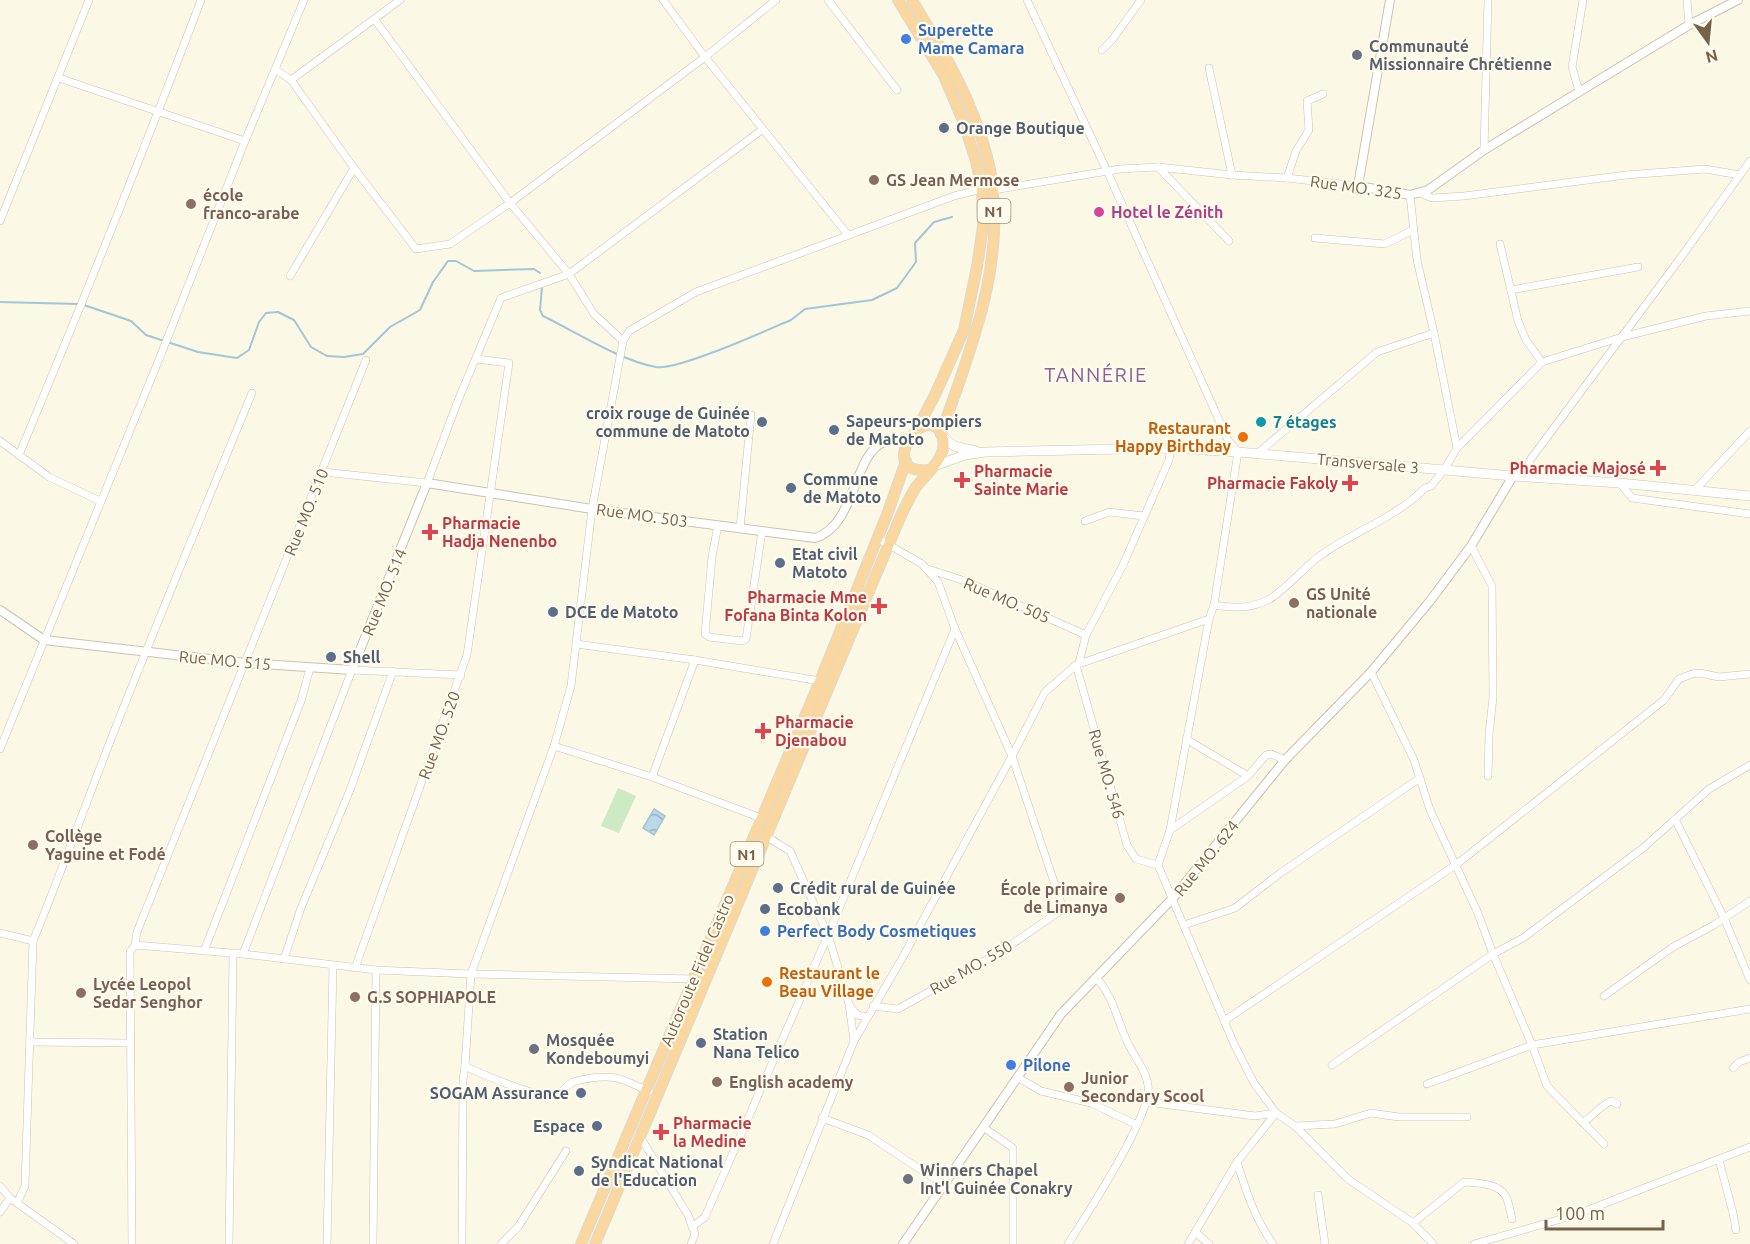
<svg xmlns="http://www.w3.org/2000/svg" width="1750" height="1244" viewBox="0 0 1750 1244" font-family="Ubuntu,sans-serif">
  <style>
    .green { fill: #cdeac4 }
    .water { fill: url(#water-waves); stroke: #a0c6d8; stroke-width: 1.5 }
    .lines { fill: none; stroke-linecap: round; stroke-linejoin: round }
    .stream { stroke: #a0c6d8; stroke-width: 2 }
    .minor-casing { stroke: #cec1ac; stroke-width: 8 }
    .tertiary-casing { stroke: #cec1ac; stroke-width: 10 }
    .secondary-casing { stroke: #d1c3a9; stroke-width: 10 }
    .trunk-casing { stroke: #ded9d4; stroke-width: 12 }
    .minor { stroke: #fff; stroke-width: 7 }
    .tertiary { stroke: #fff; stroke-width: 8 }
    .secondary { stroke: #fff; stroke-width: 9 }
    .trunk { stroke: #f9d79e; stroke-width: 10 }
    .shop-dot { fill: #3f7fe0; stroke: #fffbed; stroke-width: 2 }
    .worship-dot { fill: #6b7280; stroke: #fffbed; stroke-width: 2 }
    .service-dot { fill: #5c6f8a; stroke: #fffbed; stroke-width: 2 }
    .education-dot { fill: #8d6e63; stroke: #fffbed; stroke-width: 2 }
    .hotel-dot { fill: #d1479c; stroke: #fffbed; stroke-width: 2 }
    .culture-dot { fill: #0f9aa8; stroke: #fffbed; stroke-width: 2 }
    .food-dot { fill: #e8710a; stroke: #fffbed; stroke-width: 2 }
    .health-dot { fill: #e0444e; stroke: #fffbed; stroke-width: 2 }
    .labels { text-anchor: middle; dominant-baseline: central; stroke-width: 4.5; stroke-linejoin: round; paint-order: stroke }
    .shield { fill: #fffbed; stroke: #9f907c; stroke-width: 1.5 }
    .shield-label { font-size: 15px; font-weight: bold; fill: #76624b }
    .shop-label { font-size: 16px; font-weight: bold; fill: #366cbe; stroke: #fffbed; text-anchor: start }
    .worship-label { font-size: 16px; font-weight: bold; fill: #5b616d; stroke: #fffbed; text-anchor: start }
    .service-label { font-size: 16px; font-weight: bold; fill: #4e5e75; stroke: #fffbed; text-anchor: start }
    .education-label { font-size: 16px; font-weight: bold; fill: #785e54; stroke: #fffbed; text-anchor: start }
    .street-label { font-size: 16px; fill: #76624b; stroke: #fffbed }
    .hotel-label { font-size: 16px; font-weight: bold; fill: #b23c85; stroke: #fffbed; text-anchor: start }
    .culture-label { font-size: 16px; font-weight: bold; fill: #0d838f; stroke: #fffbed; text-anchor: start }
    .food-label { font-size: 16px; font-weight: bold; fill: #c56008; stroke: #fffbed; text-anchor: end }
    .health-label { font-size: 16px; font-weight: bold; fill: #be3a42; stroke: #fffbed; text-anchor: start }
    .quarter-label { font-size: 20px; letter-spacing: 1.5px; fill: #8b6293; stroke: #fffbed }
  </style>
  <defs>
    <pattern id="water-waves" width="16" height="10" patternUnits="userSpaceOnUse" patternTransform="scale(1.5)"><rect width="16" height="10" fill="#bad8e6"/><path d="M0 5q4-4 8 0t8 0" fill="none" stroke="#9cb3bc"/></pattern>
  </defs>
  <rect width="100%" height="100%" fill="#fcf8e6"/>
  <path class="green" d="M618 788 636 796 619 833 601 826Z"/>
  <path class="water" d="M654 809 665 816 654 835 643 828Z"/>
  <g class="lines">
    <g class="stream">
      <path d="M542 287 540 310 543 316C576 332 621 361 656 367 677 371 767 330 791 320L805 309 872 300 897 288 916 262 915 243 934 222 952 217"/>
      <path d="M0 302 78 304"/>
      <path d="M84 305 131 321 146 335 198 352 237 358 249 350 259 322 266 313 278 312 294 320 311 347 327 356 344 357 363 354 390 327 420 310 433 282 448 261H456L474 271 534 269 540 273"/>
    </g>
    <g class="minor-casing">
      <g id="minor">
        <path d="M663 0 705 57 848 235"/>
        <path d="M828 0 897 90"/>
        <path d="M1027 0 1107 171 1228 440 1238 452 1214 605 1209 619 1170 830 1158 865 1234 1044 1254 1083 1276 1113 1295 1126 1348 1179 1413 1223 1433 1244"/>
        <path d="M1687 0 1689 25"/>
        <path d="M375 20 510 203 569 274 594 314 623 341"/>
        <path d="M1102 50 1112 40 1141 0"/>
        <path d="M1209 68 1232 175"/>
        <path d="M276 70 291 80 400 0"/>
        <path d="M59 78 245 141"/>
        <path d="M291 80 354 168 416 249 450 244 510 203 705 57 776 0"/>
        <path d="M1579 91 1572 67 1583 0"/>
        <path d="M1484 150 1488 0"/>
        <path d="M1158 167 1229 241"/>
        <path d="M1287 178 1296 151 1309 130 1307 101 1323 94"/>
        <path d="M993 190 1120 169 1158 167 1232 175 1287 178 1358 186"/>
        <path d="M1420 193 1432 198 1464 196 1626 175 1705 169 1740 175"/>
        <path d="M1410 195 1417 260 1434 333 1457 448"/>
        <path d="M0 221 89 0"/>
        <path d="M1315 238 1385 244 1413 230"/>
        <path d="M1500 244 1518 321 1526 340 1542 362"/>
        <path d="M290 276 354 168"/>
        <path d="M1511 290 1638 267"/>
        <path d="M0 441 49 477 100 501"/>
        <path d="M1258 453 1377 352 1434 333"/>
        <path d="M19 455C82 304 143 153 201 0"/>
        <path d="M323 472 427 483 459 398 501 298 569 274 763 129"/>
        <path d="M1527 476 1530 460 1679 260 1750 161"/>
        <path d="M1620 483 1632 498 1750 514"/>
        <path d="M1695 490 1750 431"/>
        <path d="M1085 521 1109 512 1144 516"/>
        <path d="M718 525 712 557 705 634 709 637 742 641 746 639 762 531"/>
        <path d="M740 528 751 415"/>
        <path d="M1471 546 1492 586 1493 697 1489 735 1488 776"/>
        <path d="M928 569 965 581 1086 635"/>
        <path d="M1214 605C1233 608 1250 609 1268 600 1283 592 1302 570 1317 558 1351 532 1395 519 1425 488L1431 486 1444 470 1457 448 1542 362 1622 337 1706 316 1750 311"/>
        <path d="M576 644 695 660 820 681"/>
        <path d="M1079 663 1086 635 1123 565 1169 460 1171 448"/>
        <path d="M1076 665 1127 845 1136 859 1158 865"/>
        <path d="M1371 672 1414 760 1430 810 1477 911 1493 954 1532 1045 1547 1086 1604 1144"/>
        <path d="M1186 739 1248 776"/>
        <path d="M554 746 652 777 761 818"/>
        <path d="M0 749 160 357 245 141 304 0"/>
        <path d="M652 777 695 660"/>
        <path d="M1675 819 1724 918 1750 980"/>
        <path d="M1170 830 1248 776 1266 755 1271 754 1285 760"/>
        <path d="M767 837 790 851 828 935 849 1004 854 1041 773 1244"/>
        <path d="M1184 925 1235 908 1279 874 1420 778"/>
        <path d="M0 933 33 941 25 1186 17 1203"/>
        <path d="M33 941C62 871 87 800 115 729 159 617 206 505 252 393"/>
        <path d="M135 945 137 932 366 360"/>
        <path d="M204 951 301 701 310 668"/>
        <path d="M243 954 352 670 461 675"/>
        <path d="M284 959 301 908 350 790 393 671"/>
        <path d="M355 968 467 655 509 363 476 359"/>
        <path d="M1604 996 1673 947 1714 925 1750 901"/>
        <path d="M850 1006 857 1015 867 1017"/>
        <path d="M873 1006 898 1009 1002 951 1063 909 1012 756 955 629 938 582 922 564 877 538"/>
        <path d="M1224 1021 1457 864 1664 700 1679 679 1692 674 1700 673 1719 677 1750 674"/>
        <path d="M854 1041 904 955 1012 756 1045 692 1076 665 1209 619"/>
        <path d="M31 1042 131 1043"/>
        <path d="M1332 1065 1493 954 1523 938 1643 848 1709 789 1750 765"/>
        <path d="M1733 1068 1739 1062 1750 1058"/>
        <path d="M1017 1077 1041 1091 1091 1103 1137 1125"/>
        <path d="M1427 1084 1532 1045 1750 1009"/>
        <path d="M649 1091C624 1081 619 1074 591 1078 585 1079 578 1080 573 1082 565 1086 563 1094 554 1096 538 1098 481 1074 465 1066L471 974 554 746 571 686 592 509 623 341 629 331 696 292 954 196 982 189"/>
        <path d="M1147 1102 1255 1116 1276 1113"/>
        <path d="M822 1118 868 1135 944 1185"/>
        <path d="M1583 1123C1591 1117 1603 1104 1611 1101L1617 1104"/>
        <path d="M1295 1126 1335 1124 1371 1113 1399 1117H1467"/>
        <path d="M983 1127 1013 1148V1244"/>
        <path d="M639 1135 688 1215 695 1234 691 1244"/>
        <path d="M1719 1160 1733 1213 1736 1230"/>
        <path d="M1237 1162C1246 1191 1255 1219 1273 1244"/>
        <path d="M0 1186 10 1198 74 1244"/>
        <path d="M1318 1195 1325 1244"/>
        <path d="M0 1212 10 1198"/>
        <path d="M1413 1223 1464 1182C1476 1183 1497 1183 1505 1195 1509 1201 1510 1212 1512 1219"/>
        <path d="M692 1227 705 1217 828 935 955 629"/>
        <path d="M1195 1232 1209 1244"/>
        <path d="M132 1244 130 952 135 945 243 954 376 970 471 974 694 979"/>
        <path d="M229 1244 233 954"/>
        <path d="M327 1244 333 966"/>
        <path d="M373 1244 376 970"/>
        <path d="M462 1244 463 1080 465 1066"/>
        <path d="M501 1244 518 1227 566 1151"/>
        <path d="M1068 1244C1086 1216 1153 1114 1148 1085 1146 1069 1132 1054 1126 1039 1117 1018 1112 994 1096 978"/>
        <path d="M1188 1244 1237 1162 1276 1113"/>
        <path d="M1474 1244 1575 1215 1750 1147"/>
      </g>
    </g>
    <g class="tertiary-casing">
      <g id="tertiary">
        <path d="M1390 0 1358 186 1410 195 1428 190 1484 150 1592 84 1689 25 1738 0"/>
        <path d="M0 610 44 640 245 663 352 670 427 483 592 509 815 538C856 526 853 454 884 442 892 439 900 440 908 442"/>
        <path d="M903 1244 1061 1014 1173 898 1285 760 1371 672 1430 601 1471 546 1513 476"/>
      </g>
    </g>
    <g class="secondary-casing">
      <g id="secondary">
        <path d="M943 437 954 446 976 451"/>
        <path d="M934 466 965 455 985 452 1171 448 1238 452 1513 476 1620 483 1750 496"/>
      </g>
    </g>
    <g class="trunk-casing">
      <g id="trunk">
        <path d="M898 0 944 76 963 121 976 161 982 189 983 226 977 267 964 330 935 395 918 427"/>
        <path d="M912 0C933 36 957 73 972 112 982 137 991 164 993 191 1002 275 968 356 941 434"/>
        <path d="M581 1244 820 681 888 512 906 461"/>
        <path d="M595 1244 899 520C904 509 909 498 916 487 926 474 950 455 942 436 928 396 873 475 928 470"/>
      </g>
    </g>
    <use href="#minor" class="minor"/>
    <use href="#tertiary" class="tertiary"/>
    <use href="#secondary" class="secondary"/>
    <use href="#trunk" class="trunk"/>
  </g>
  <g class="shop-dot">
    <circle cx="906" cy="39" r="6"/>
    <circle cx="765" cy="931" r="6"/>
    <circle cx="1011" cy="1065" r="6"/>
  </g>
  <g class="worship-dot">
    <circle cx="1357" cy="55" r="6"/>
    <circle cx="534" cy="1049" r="6"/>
    <circle cx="908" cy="1179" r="6"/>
  </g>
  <g class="service-dot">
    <circle cx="944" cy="128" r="6"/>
    <circle cx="762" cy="422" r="6"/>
    <circle cx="834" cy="430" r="6"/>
    <circle cx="791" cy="488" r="6"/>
    <circle cx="780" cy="563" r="6"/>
    <circle cx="553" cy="612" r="6"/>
    <circle cx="331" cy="657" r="6"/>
    <circle cx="778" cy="888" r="6"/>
    <circle cx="765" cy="909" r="6"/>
    <circle cx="701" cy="1043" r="6"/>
    <circle cx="581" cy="1093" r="6"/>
    <circle cx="597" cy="1126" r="6"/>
    <circle cx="579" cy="1171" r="6"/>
  </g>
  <g class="education-dot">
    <circle cx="874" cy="180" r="6"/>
    <circle cx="191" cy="204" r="6"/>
    <circle cx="1294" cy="603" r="6"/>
    <circle cx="33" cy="845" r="6"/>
    <circle cx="1120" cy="898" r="6"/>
    <circle cx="81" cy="993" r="6"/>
    <circle cx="355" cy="997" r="6"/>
    <circle cx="717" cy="1082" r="6"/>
    <circle cx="1069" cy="1087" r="6"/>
  </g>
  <circle class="hotel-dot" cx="1099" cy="212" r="6"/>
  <circle class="culture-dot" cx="1261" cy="422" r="6"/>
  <g class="food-dot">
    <circle cx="1243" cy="437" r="6"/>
    <circle cx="767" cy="982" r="6"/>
  </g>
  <g class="health-dot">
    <path d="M1655 459h6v6h6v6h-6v6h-6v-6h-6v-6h6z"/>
    <path d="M959 471h6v6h6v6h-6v6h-6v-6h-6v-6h6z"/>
    <path d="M1347 474h6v6h6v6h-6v6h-6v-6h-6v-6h6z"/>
    <path d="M427 523h6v6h6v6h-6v6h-6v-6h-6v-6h6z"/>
    <path d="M876 597h6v6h6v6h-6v6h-6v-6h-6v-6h6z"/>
    <path d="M760 722h6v6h6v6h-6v6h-6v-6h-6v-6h6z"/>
    <path d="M658 1123h6v6h6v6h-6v6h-6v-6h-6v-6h6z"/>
  </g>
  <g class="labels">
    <g class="shield">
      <rect x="977.5" y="199" width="33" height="24" rx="4.5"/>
      <rect x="730.5" y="842" width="33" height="24" rx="4.5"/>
    </g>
    <g class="shield-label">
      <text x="994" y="211">N1</text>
      <text x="747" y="854">N1</text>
    </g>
    <g class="shop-label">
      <text x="918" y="30">Superette<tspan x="918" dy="18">Mame Camara</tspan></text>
      <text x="777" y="931">Perfect Body Cosmetiques</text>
      <text x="1023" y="1065">Pilone</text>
    </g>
    <g class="worship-label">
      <text x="1369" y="46">Communauté<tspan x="1369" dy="18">Missionnaire Chrétienne</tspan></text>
      <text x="546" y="1040">Mosquée<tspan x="546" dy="18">Kondeboumyi</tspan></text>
      <text x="920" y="1170">Winners Chapel<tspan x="920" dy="18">Int'l Guinée Conakry</tspan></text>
    </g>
    <g class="service-label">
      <text x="956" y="128">Orange Boutique</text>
      <text x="750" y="413" text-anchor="end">croix rouge de Guinée<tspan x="750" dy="18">commune de Matoto</tspan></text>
      <text x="846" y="421">Sapeurs-pompiers<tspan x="846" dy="18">de Matoto</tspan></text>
      <text x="803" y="479">Commune<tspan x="803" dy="18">de Matoto</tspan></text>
      <text x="792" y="554">Etat civil<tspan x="792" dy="18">Matoto</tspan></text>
      <text x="565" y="612">DCE de Matoto</text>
      <text x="343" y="657">Shell</text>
      <text x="790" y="888">Crédit rural de Guinée</text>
      <text x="777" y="909">Ecobank</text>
      <text x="713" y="1034">Station<tspan x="713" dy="18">Nana Telico</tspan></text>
      <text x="569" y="1093" text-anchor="end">SOGAM Assurance</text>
      <text x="585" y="1126" text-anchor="end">Espace</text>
      <text x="591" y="1162">Syndicat National<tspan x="591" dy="18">de l'Education</tspan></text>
    </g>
    <g class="education-label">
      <text x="886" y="180">GS Jean Mermose</text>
      <text x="203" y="195">école<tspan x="203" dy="18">franco-arabe</tspan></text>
      <text x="1306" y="594">GS Unité<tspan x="1306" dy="18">nationale</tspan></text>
      <text x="45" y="836">Collège<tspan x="45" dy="18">Yaguine et Fodé</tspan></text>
      <text x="1108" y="889" text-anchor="end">École primaire<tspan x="1108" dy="18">de Limanya</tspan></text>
      <text x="93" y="984">Lycée Leopol<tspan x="93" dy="18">Sedar Senghor</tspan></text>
      <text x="367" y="997">G.S SOPHIAPOLE</text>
      <text x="1081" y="1078">Junior<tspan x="1081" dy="18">Secondary Scool</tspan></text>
      <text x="729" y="1082">English academy</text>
    </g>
    <g class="street-label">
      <text transform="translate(1356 187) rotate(8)">Rue MO. 325</text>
      <text transform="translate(1368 463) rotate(5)">Transversale 3</text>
      <text transform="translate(306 512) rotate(-68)">Rue MO. 510</text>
      <text transform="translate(642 515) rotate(8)">Rue MO. 503</text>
      <text transform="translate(384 592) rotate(-68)">Rue MO. 514</text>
      <text transform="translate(1007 600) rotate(23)">Rue MO. 505</text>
      <text transform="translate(225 660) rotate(5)">Rue MO. 515</text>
      <text transform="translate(439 735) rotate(-70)">Rue MO. 520</text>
      <text transform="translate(1107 774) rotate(74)">Rue MO. 546</text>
      <text transform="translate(1206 858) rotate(-51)">Rue MO. 624</text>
      <text transform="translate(971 967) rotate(-30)">Rue MO. 550</text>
      <text transform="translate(697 970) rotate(-67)">Autoroute Fidel Castro</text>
    </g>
    <g class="hotel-label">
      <text x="1111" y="212">Hotel le Zénith</text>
    </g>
    <g class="culture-label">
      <text x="1273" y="422">7 étages</text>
    </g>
    <g class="food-label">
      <text x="1231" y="428">Restaurant<tspan x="1231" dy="18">Happy Birthday</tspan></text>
      <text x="779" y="973" text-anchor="start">Restaurant le<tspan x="779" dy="18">Beau Village</tspan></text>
    </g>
    <g class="health-label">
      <text x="1646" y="468" text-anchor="end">Pharmacie Majosé</text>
      <text x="974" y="471">Pharmacie<tspan x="974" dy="18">Sainte Marie</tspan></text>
      <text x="1338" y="483" text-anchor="end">Pharmacie Fakoly</text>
      <text x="442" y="523">Pharmacie<tspan x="442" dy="18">Hadja Nenenbo</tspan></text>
      <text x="867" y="597" text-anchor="end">Pharmacie Mme<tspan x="867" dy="18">Fofana Binta Kolon</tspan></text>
      <text x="775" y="722">Pharmacie<tspan x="775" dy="18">Djenabou</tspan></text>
      <text x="673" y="1123">Pharmacie<tspan x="673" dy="18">la Medine</tspan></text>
    </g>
    <g class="quarter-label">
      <text x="1096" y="374">TANNÉRIE</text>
    </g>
  </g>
  <g transform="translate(1708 42) rotate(165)" stroke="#fffbed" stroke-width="4.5" paint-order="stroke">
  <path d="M0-4.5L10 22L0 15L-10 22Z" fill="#76624b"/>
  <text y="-9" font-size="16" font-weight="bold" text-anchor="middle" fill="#76624b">N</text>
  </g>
  <path d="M1546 1220v9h117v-9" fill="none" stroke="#76624b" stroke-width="3"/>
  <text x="1555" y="1220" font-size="18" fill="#76624b" stroke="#fffbed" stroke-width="4.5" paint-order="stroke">100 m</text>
</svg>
